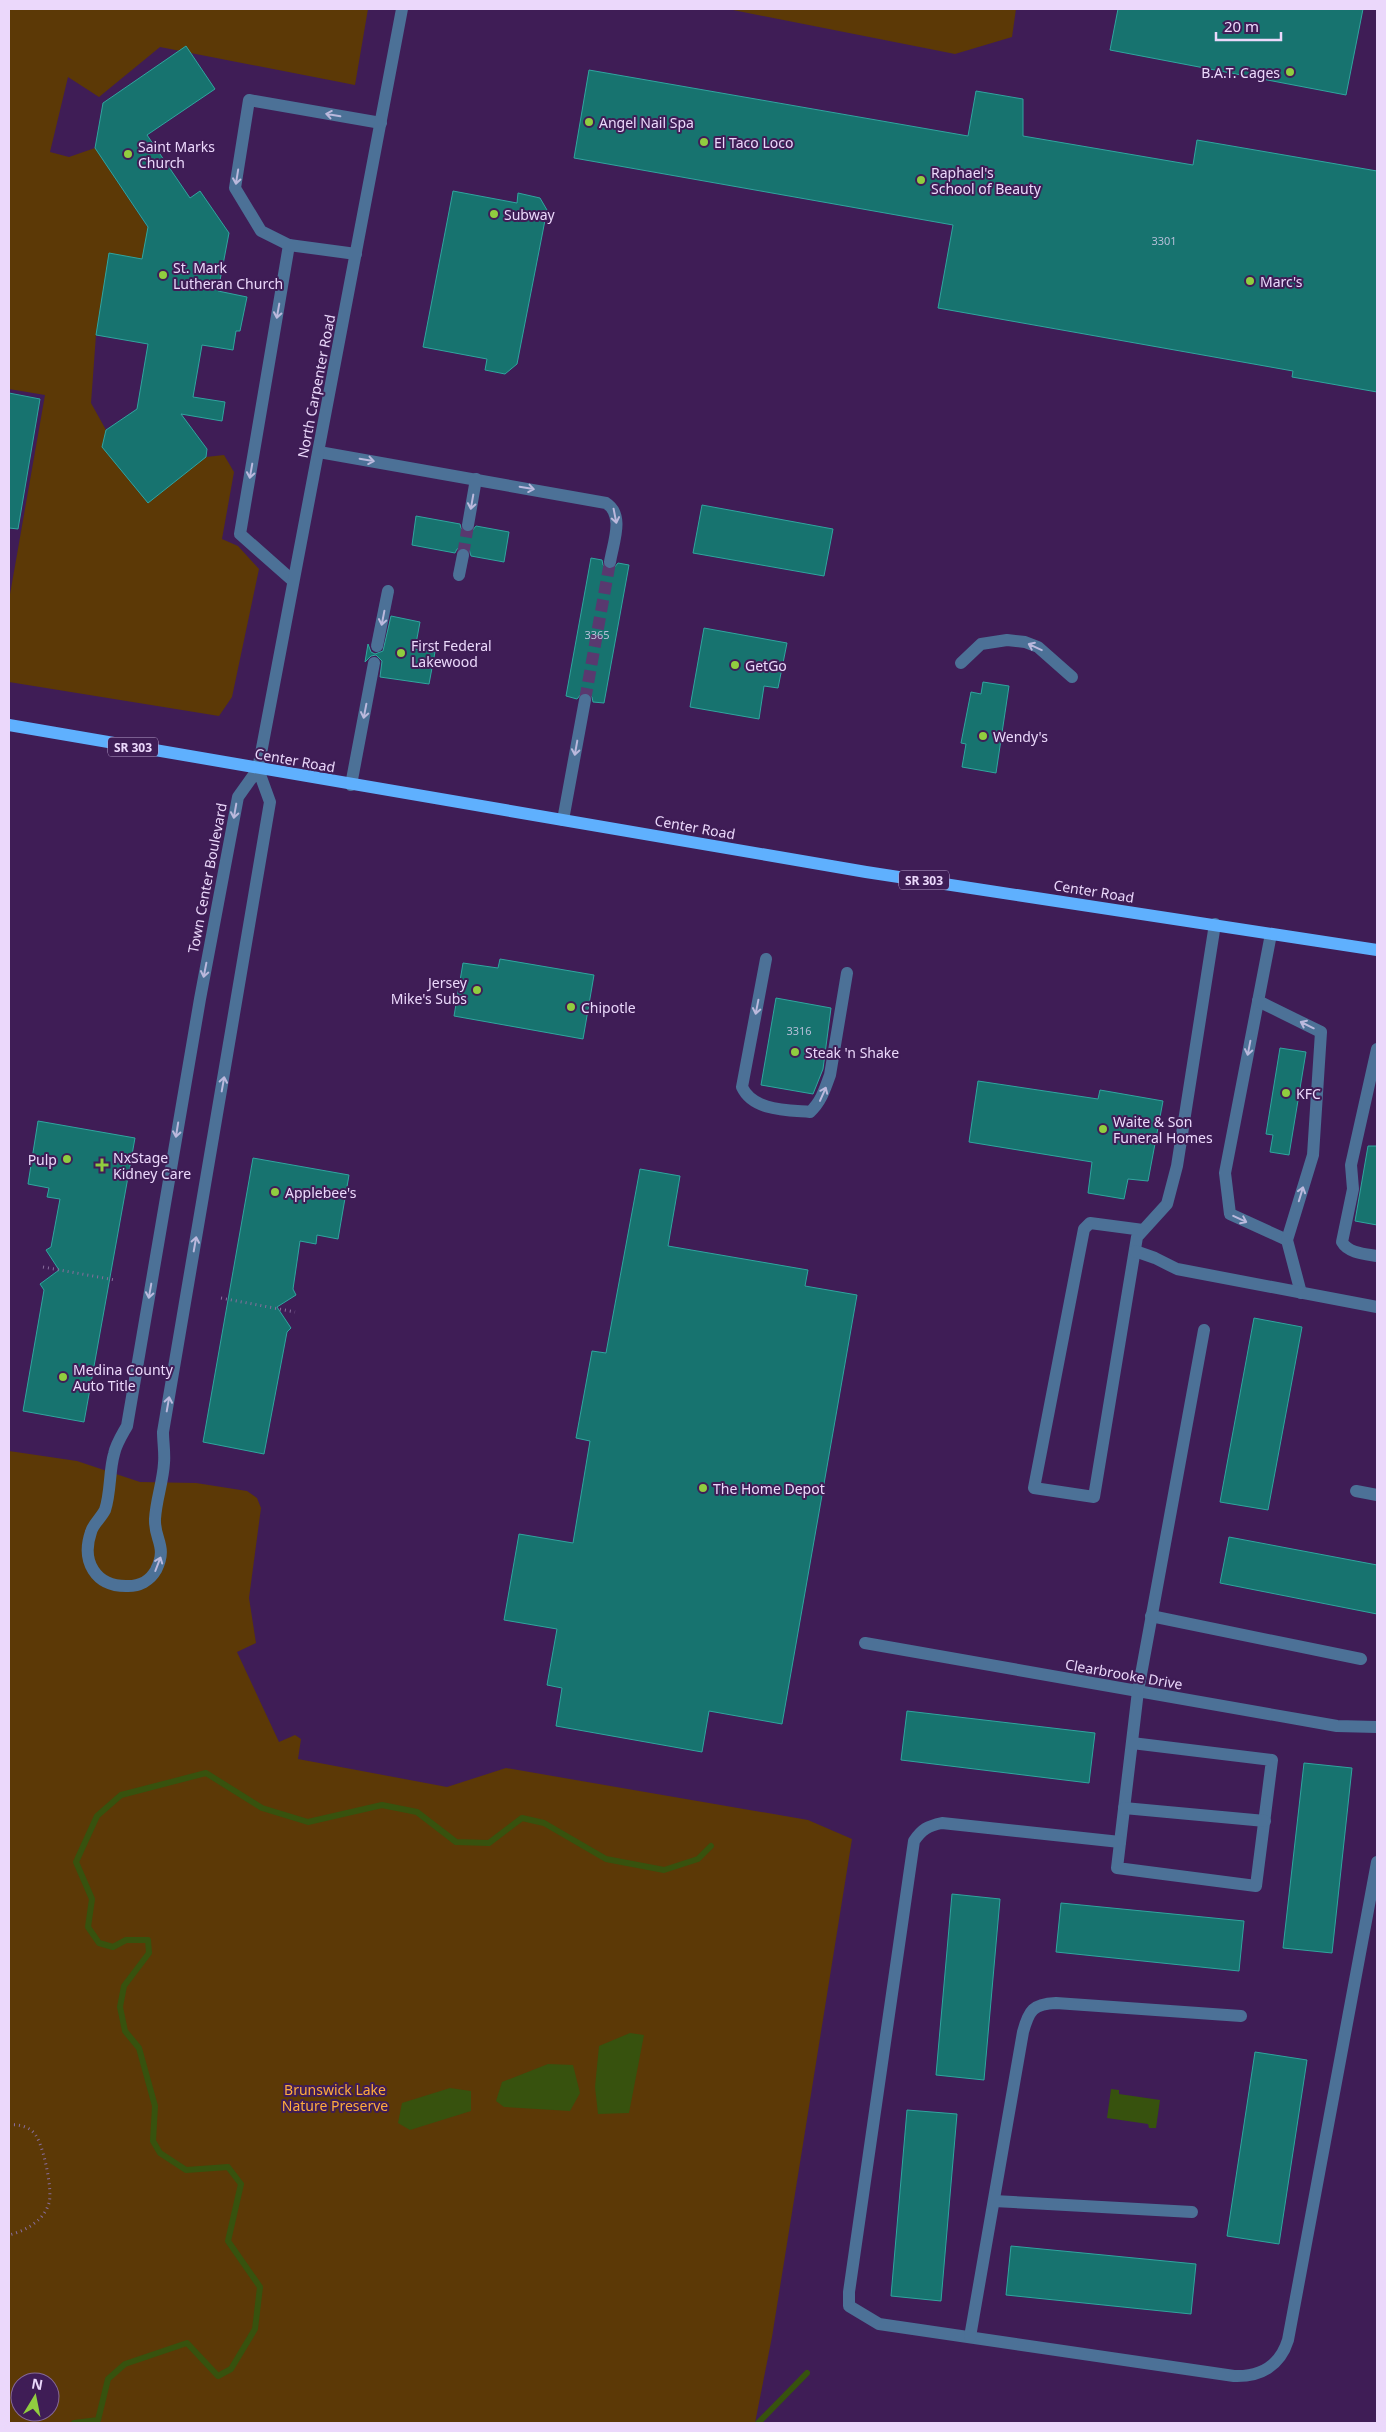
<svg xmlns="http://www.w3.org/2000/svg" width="1386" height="2432" viewBox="0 0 1386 2432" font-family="'Noto Sans',sans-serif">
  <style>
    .green { fill: #5c3906; fill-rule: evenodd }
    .water { fill: #37520e }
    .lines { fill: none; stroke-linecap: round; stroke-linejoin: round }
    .stream { stroke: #37520e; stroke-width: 6 }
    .building { fill: #17736f; stroke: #30a59f }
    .minor-tunnel { stroke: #59396f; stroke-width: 12; stroke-dasharray: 12 6; stroke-linecap: butt }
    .path { stroke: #886d9c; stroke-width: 3; stroke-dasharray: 1 4; stroke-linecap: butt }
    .minor { stroke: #4c7197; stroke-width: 12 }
    .major { stroke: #5fb0fe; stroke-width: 12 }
    .oneway { stroke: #bbb9dd }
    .poi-dot { fill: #91cd3f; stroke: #3f1d56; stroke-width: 2 }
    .labels { text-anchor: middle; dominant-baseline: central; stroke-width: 4; stroke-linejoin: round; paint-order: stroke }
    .number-label { font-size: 11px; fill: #b6bfd8 }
    .shield { fill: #3f1d56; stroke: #b7a0ca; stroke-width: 1 }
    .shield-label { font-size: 12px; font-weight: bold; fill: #ebd8fb }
    .poi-label { font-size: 14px; fill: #ebd8fb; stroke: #3f1d56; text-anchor: start }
    .street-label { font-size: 14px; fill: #ebd8fb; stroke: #3f1d56 }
    .park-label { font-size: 14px; fill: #ffac3c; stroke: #3f1d56 }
  </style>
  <rect width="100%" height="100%" fill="#3f1d56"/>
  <g class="green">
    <path d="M9 9H368L355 85 160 47 99 97 68 77 50 152 69 157 95 148 160 246 142 259 109 254 96 335 91 403 106 430 102 447 148 503 206 457 224 455 234 472 222 539 238 546 259 569 232 697 219 716 9 682V600L45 395 9 389Z"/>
    <path d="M728 9H1016L1012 37 955 54Z"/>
    <path d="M9 1451 77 1461 140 1482 196 1483 247 1491 257 1498 261 1508 249 1598 256 1643 237 1652 279 1742 295 1735 301 1739 298 1759 447 1787 506 1768 808 1820 852 1839 772 2337 755 2423H9ZM20 2382H50V2412H20Z"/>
  </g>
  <g class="water">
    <path d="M630 2033 644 2035 629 2113 598 2114 595 2087 599 2046Z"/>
    <path d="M548 2064 573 2065 580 2093 570 2111 504 2107 496 2101 502 2082Z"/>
    <path d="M450 2088 471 2091V2111L410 2130 398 2123 402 2103Z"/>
    <path d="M1111 2089 1119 2090V2094L1160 2100 1156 2128H1149L1148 2124 1107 2118Z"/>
  </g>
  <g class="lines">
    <g class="stream">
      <path d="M74 2423 98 2420 108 2379 125 2364 187 2343 218 2376 231 2369 255 2329 260 2287 228 2241 241 2184 228 2167 186 2170 160 2153 153 2141 155 2106 139 2048 125 2031 120 2007 124 1986 149 1953 148 1940H126L113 1947 99 1943 88 1927 92 1899 76 1862 97 1816 121 1795 206 1773 262 1808 308 1822 382 1805 417 1812 456 1842 489 1843 522 1818 544 1823 606 1859 664 1870 698 1859 711 1846"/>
      <path d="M758 2423 807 2373"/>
    </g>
  </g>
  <g class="building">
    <path d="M1118 9H1363L1346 95 1110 50Z"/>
    <path d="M186 46 215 89 147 135 190 198 200 191 229 233 218 291 247 297 240 331H236L233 350 202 345 193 397 225 402 222 421 181 414 207 449 206 457 148 503 102 447 106 430 137 409 148 344 96 335 109 253 142 259 148 227 95 148 103 103Z"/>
    <path d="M589 70 968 136 976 91 1023 99V136L1193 165 1197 140 1377 171V392L1292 377 1293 371 938 308 953 225 574 158Z"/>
    <path d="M453 191 517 203 518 193 540 198 547 210 517 364 505 374 485 370 487 359 423 347Z"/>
    <path d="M9 393 40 399 18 529 9 528Z"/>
    <path d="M702 505 833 529 824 576 693 553Z"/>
    <path d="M416 516 460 524 461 528 466 533 471 532 476 526 509 532 504 562 471 556 469 549 464 547 457 549 455 553 412 545Z"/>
    <path d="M591 558 602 560 603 565 608 570 613 569 618 563 629 565 604 703 593 702 592 697 587 692 582 693 577 699 566 696Z"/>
    <path d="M391 616 420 622 415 649 435 652 429 684 380 677 382 661 376 655 371 656 365 662 368 644 371 652 375 654 383 651Z"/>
    <path d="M704 628 787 643 778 688 764 686 759 719 690 707Z"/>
    <path d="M983 682 1009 686 996 773 962 767 966 744 961 743 971 692 981 694Z"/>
    <path d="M500 959 594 975 583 1039 454 1016 463 963 498 968Z"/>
    <path d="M776 998 831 1008 823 1069 813 1094 761 1085Z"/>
    <path d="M1280 1048 1306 1052 1289 1155 1270 1152 1273 1135 1266 1134Z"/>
    <path d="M978 1081 1098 1099 1100 1090 1163 1101 1148 1181 1128 1179 1124 1199 1088 1193 1092 1162 969 1142Z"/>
    <path d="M38 1121 135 1138 84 1422 23 1411 44 1290 40 1284 59 1270 46 1250 51 1247 60 1199 47 1197 49 1188 28 1184Z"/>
    <path d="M1368 1146H1377V1225L1355 1221Z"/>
    <path d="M253 1158 349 1175 338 1239 317 1235 316 1244 300 1241 293 1289 296 1295 277 1307 291 1328 287 1332 264 1454 203 1442Z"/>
    <path d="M640 1169 680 1176 668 1246 808 1270 805 1286 857 1295 782 1724 709 1711 702 1752 556 1726 562 1688 547 1685 557 1629 504 1620 519 1534 573 1543 590 1441 576 1438 592 1351 606 1353Z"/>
    <path d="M1254 1318 1302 1327 1268 1510 1220 1502Z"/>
    <path d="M1229 1537 1377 1565V1614L1220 1583Z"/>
    <path d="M907 1711 1095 1733 1089 1783 901 1760Z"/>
    <path d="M1304 1763 1352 1768 1332 1953 1283 1948Z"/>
    <path d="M952 1894 1000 1899 984 2080 936 2075Z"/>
    <path d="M1061 1903 1244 1921 1239 1971 1056 1952Z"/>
    <path d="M1255 2052 1307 2060 1279 2244 1227 2236Z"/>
    <path d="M907 2110 957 2114 941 2301 891 2296Z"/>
    <path d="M1011 2246 1196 2264 1191 2314 1006 2295Z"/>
  </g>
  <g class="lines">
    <g class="minor-tunnel">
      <path d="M463 555 468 525"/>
      <path d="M585 700 610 562"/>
    </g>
    <g class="path">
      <path d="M43 1267 115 1280"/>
      <path d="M221 1298 295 1312"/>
      <path d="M9 2125C17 2124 28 2126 34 2133 43 2142 53 2190 49 2203 44 2221 25 2231 9 2235"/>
    </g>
    <g class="minor">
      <path d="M289 245 240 534 292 580"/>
      <path d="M356 254 289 245 261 231 235 188 249 100 381 123"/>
      <path d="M319 452 606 503C625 515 613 543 610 562"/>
      <path d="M468 525 476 479"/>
      <path d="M459 575 463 555"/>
      <path d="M377 646 388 591"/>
      <path d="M961 663 981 644 1007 640 1025 642 1038 647 1072 677"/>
      <path d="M258 769 270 802 163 1432C163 1442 165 1453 164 1463 163 1482 156 1500 155 1519 154 1540 168 1546 156 1570 150 1581 139 1586 128 1586 95 1587 81 1561 91 1532 93 1524 101 1518 105 1510 111 1492 109 1471 114 1454 116 1444 122 1435 127 1426L200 999 238 797 258 769 402 9"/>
      <path d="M351 785 374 663"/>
      <path d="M563 820 585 700"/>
      <path d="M1271 934 1225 1173 1230 1214 1287 1240"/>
      <path d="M766 959 742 1087C753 1111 787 1110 810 1112 821 1102 825 1089 830 1075L847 973"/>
      <path d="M1258 1001 1321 1032 1313 1155 1287 1240 1301 1293"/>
      <path d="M1377 1049 1351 1165 1353 1189 1342 1242C1348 1253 1365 1254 1377 1256"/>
      <path d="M1143 1230 1090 1223 1084 1229 1034 1488 1094 1497 1137 1237 1167 1204 1177 1166 1215 924"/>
      <path d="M1135 1251 1155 1258 1177 1269 1377 1307"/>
      <path d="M1356 1491 1377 1495"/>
      <path d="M1151 1616 1361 1659"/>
      <path d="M865 1643 1337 1726 1377 1727"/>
      <path d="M1132 1743 1272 1760 1256 1886 1117 1868C1124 1809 1131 1750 1138 1691L1204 1330"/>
      <path d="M1124 1808 1265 1821"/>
      <path d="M1120 1842 942 1823C928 1826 922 1829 914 1841L849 2292V2306L879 2324 1234 2376C1260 2377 1280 2366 1288 2340L1377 1862"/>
      <path d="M994 2201 1192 2212"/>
      <path d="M970 2337 1023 2032C1029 2010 1033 2004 1056 2003L1241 2016"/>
    </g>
    <path class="major" d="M9 725 866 872 1377 950"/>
  </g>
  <defs><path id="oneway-shaft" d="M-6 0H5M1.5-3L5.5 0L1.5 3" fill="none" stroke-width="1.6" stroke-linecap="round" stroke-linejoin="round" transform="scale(1.25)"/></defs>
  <g class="oneway">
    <use href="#oneway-shaft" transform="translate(333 115) rotate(-170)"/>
    <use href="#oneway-shaft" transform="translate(237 177) rotate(99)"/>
    <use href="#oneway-shaft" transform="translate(278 311) rotate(100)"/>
    <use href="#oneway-shaft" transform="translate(367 460) rotate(10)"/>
    <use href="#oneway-shaft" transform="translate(251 471) rotate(100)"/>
    <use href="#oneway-shaft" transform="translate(527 488) rotate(10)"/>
    <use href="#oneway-shaft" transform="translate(472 502) rotate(100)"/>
    <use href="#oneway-shaft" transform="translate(615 516) rotate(79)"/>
    <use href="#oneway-shaft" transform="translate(383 618) rotate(101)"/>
    <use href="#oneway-shaft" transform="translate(1035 647) rotate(-155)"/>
    <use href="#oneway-shaft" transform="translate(365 711) rotate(101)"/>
    <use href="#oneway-shaft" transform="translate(576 748) rotate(100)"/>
    <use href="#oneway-shaft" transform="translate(235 811) rotate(100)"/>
    <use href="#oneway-shaft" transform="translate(205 970) rotate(101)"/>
    <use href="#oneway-shaft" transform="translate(757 1007) rotate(101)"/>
    <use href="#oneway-shaft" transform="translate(1307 1025) rotate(-154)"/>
    <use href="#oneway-shaft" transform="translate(1249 1048) rotate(101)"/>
    <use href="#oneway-shaft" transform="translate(223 1084) rotate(-80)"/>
    <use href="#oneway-shaft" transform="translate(823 1094) rotate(-66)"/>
    <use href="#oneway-shaft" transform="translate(177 1130) rotate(99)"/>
    <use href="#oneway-shaft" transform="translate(1301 1194) rotate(-73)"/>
    <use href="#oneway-shaft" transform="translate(1240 1219) rotate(25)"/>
    <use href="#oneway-shaft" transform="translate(195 1244) rotate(-80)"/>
    <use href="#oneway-shaft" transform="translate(150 1291) rotate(100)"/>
    <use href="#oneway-shaft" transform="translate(168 1404) rotate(-80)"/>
    <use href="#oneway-shaft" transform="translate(158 1564) rotate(-69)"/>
  </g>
  <g class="poi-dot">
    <circle cx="1290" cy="72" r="5"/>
    <circle cx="589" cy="122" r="5"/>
    <circle cx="704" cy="142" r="5"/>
    <circle cx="128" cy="154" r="5"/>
    <circle cx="921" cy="180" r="5"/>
    <circle cx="494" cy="214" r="5"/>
    <circle cx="163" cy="275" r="5"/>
    <circle cx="1250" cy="281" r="5"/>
    <circle cx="401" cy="653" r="5"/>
    <circle cx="735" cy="665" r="5"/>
    <circle cx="983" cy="736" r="5"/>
    <circle cx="477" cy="990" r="5"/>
    <circle cx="571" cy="1007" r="5"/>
    <circle cx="795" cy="1052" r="5"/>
    <circle cx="1286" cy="1093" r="5"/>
    <circle cx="1103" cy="1129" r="5"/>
    <circle cx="67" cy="1159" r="5"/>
    <path d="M99.5 1157.5h5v5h5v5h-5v5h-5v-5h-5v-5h5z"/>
    <circle cx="275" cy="1192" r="5"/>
    <circle cx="63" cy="1377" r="5"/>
    <circle cx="703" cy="1488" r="5"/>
  </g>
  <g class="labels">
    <g class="number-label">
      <text x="1164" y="240">3301</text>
      <text x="597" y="634">3365</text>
      <text x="799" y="1030">3316</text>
    </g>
    <g class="shield">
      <rect x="108" y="737.5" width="50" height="19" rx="4"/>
      <rect x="899" y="870.5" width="50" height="19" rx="4"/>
    </g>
    <g class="shield-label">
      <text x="133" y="747">SR 303</text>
      <text x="924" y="880">SR 303</text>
    </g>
    <g class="poi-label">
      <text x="1280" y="72" text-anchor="end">B.A.T. Cages</text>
      <text x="599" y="122">Angel Nail Spa</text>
      <text x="714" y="142">El Taco Loco</text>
      <text x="138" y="146">Saint Marks<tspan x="138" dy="16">Church</tspan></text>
      <text x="931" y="172">Raphael's<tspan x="931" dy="16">School of Beauty</tspan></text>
      <text x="504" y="214">Subway</text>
      <text x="173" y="267">St. Mark<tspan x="173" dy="16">Lutheran Church</tspan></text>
      <text x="1260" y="281">Marc's</text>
      <text x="411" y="645">First Federal<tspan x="411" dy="16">Lakewood</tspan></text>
      <text x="745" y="665">GetGo</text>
      <text x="993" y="736">Wendy's</text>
      <text x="467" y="982" text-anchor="end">Jersey<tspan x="467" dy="16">Mike's Subs</tspan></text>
      <text x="581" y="1007">Chipotle</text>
      <text x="805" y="1052">Steak 'n Shake</text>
      <text x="1296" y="1093">KFC</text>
      <text x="1113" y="1121">Waite &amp; Son<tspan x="1113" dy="16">Funeral Homes</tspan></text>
      <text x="113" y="1157">NxStage<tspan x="113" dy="16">Kidney Care</tspan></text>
      <text x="57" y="1159" text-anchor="end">Pulp</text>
      <text x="285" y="1192">Applebee's</text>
      <text x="73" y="1369">Medina County<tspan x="73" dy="16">Auto Title</tspan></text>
      <text x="713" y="1488">The Home Depot</text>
    </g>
    <g class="street-label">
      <text transform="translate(316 386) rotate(-79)">North Carpenter Road</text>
      <text transform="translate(295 760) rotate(10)">Center Road</text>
      <text transform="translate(695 827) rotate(10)">Center Road</text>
      <text transform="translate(207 878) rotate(-79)">Town Center Boulevard</text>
      <text transform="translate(1094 891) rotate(9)">Center Road</text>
      <text transform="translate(1124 1674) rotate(10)">Clearbrooke Drive</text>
    </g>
    <g class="park-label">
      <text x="335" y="2089">Brunswick Lake<tspan x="335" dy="16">Nature Preserve</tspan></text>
    </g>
  </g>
  <rect width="1386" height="2432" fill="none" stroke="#ebd8fb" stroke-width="20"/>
  <g transform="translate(35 2397) rotate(10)"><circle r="24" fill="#3f1d56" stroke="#846898"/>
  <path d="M0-4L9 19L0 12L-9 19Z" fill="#91cd3f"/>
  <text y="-8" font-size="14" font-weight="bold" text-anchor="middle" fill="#ebd8fb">N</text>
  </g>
  <path d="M1216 32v8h65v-8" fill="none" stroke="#ebd8fb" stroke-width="2.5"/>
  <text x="1224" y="32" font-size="15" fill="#ebd8fb" stroke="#3f1d56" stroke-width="4" paint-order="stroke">20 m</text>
</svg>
